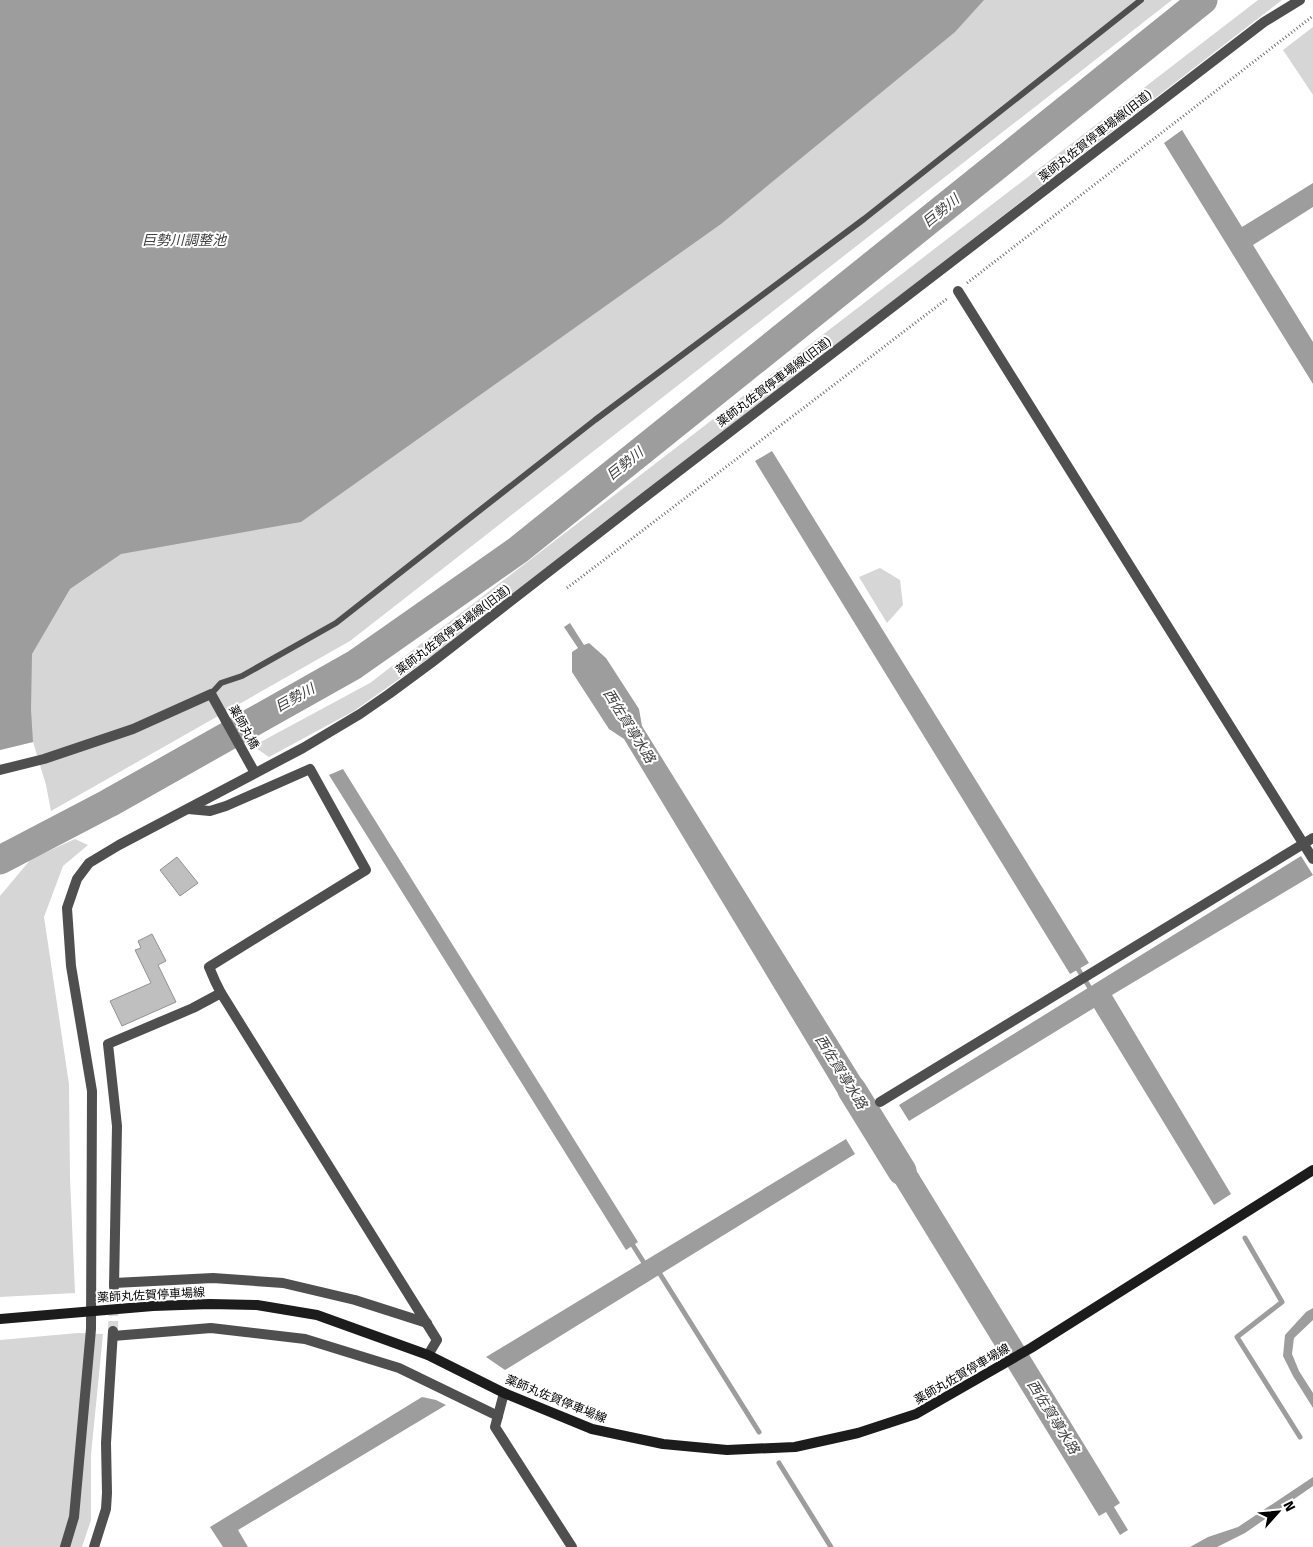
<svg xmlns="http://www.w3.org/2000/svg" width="1313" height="1547" viewBox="0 0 1313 1547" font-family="'Fira Sans','Noto Sans JP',sans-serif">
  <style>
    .green { fill: #d6d6d6 }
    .water { fill: #9d9d9d }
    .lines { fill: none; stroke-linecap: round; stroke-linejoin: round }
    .stream { stroke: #9d9d9d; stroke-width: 5 }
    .river { stroke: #9d9d9d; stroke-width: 29 }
    .building { fill: #bfbfbf; stroke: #939393 }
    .street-tunnel { stroke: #d9d9d9; stroke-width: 10; stroke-dasharray: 10 5; stroke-linecap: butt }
    .path { stroke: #717171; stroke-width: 3; stroke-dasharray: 1 2.5; stroke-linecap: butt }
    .lane { stroke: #4f4f4f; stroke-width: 6 }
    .street { stroke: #4f4f4f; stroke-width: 10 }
    .secondary { stroke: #1c1c1c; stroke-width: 10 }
    .labels { text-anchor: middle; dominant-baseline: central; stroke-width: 4; stroke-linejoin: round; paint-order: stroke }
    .street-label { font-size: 12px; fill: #000; stroke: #fff }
    .water-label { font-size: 14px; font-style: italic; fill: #3e3e3e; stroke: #fff }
  </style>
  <rect width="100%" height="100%" fill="#fff"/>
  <g class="green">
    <path d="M734 0H1172L350 641 51 811 46 785 33 742 0 750V209Z"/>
    <path d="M1258 0H1282L450 643 354 711 269 757 253 746 370 683Z"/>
    <path d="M1313 27V95L1283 50Z"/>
    <path d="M880 568 900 580 903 605 887 623 859 577Z"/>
    <path d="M75 839 88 845 63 866 44 917 69 1084 70 1178 75 1293 0 1297V896L31 859Z"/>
    <path d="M78 1333 103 1334 91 1455V1520L82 1547H0V1340Z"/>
  </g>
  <g class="water">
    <path d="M0 0H984L955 32 721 224 301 522 121 554 70 589 32 654 31 710 33 742 0 750Z"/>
    <path d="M1182 130 1242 227 1313 183V207L1253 245 1313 342V384L1164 143Z"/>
    <path d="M772 451 1089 963 1070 974 755 461Z"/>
    <path d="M570 623 584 645 589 643 606 658 639 709 642 726 870 1093 862 1099 876 1121 868 1125 854 1104 846 1107 624 739 609 729 572 672V652L578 648 564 627Z"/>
    <path d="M343 769 638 1242 626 1250 329 775Z"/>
    <path d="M1301 856 1313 875 1112 995 1231 1194 1214 1205 1094 1008 909 1121 899 1105Z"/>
    <path d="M886 1135 899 1156 905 1152 1120 1503 1114 1507 1128 1530 1120 1535 1106 1512 1099 1516 884 1165 891 1161 878 1140Z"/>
    <path d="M846 1139 855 1154 505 1370 486 1357Z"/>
    <path d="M1313 1308V1320L1294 1338 1292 1354 1299 1371 1313 1393V1408L1293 1376 1283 1356 1285 1335 1306 1312Z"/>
    <path d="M422 1397 436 1400 446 1405 238 1530 248 1547H223L210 1527Z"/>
    <path d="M1313 1477V1486L1245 1533 1217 1547H1190L1208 1537 1238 1527Z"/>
  </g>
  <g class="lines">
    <g class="stream">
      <path d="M1075 964 1093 993"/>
      <path d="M1245 1238 1282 1302 1237 1337 1300 1437"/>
      <path d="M629 1239 646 1266"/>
      <path d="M660 1274 759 1432"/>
      <path d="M779 1463 831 1547"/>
    </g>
    <g class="river">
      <path d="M0 860 109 803 354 665 518 550 1203 0"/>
      <path d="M852 1090 902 1171"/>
    </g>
  </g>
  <g class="building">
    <path d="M177 857 198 883 180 896 160 870Z"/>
    <path d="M152 934 166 961 158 965 176 1002 122 1026 110 1001 151 983 135 950 141 948 138 941Z"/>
  </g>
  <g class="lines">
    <path class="street-tunnel" d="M113 1331 114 1287"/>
    <g class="path">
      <path d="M967 283 1313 16"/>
      <path d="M567 588 948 298"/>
    </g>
    <path class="lane" d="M211 694 221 683 242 676 336 623 595 420 864 219 1141 0"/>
    <g class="street">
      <path d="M958 291 1313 859"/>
      <path d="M0 770 44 759 133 729 211 694 255 773"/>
      <path d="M188 809 210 811 226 806 310 769 366 870 209 967 215 981 221 993 437 1340 428 1355"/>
      <path d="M880 1102 1313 838"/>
      <path d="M114 1283 213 1278 283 1283 355 1300 427 1323"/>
      <path d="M114 1287 117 1126 108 1044 193 1008 221 993"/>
      <path d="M113 1336 211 1328 305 1339 399 1368 498 1416"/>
      <path d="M504 1393 495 1427 572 1547"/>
      <path d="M65 1547 74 1517 91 1329 92 1091 71 966 67 908 77 879 89 863 119 845 303 748 360 714 389 694 431 663 645 497 1264 22 1300 0"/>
      <path d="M94 1547 106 1509 107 1493 106 1443 113 1331"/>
    </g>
    <path class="secondary" d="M0 1319 153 1306 210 1304 257 1305 317 1315 428 1355 504 1393 592 1429 663 1444 727 1450 795 1447 858 1433 916 1414 1031 1348 1313 1170"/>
  </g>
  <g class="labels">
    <g class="street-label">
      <text transform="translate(1095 136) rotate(-38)">薬師丸佐賀停車場線(旧道)</text>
      <text transform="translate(774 382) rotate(-37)">薬師丸佐賀停車場線(旧道)</text>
      <text transform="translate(453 630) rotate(-37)">薬師丸佐賀停車場線(旧道)</text>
      <text transform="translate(244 727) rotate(61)">薬師丸橋</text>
      <text transform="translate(151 1295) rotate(-3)">薬師丸佐賀停車場線</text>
      <text transform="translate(962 1374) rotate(-30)">薬師丸佐賀停車場線</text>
      <text transform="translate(556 1399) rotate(22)">薬師丸佐賀停車場線</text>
    </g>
    <g class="water-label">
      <text transform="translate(941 211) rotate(-39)">巨勢川</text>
      <text x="184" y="240">巨勢川調整池</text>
      <text transform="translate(625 464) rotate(-39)">巨勢川</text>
      <text transform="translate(295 698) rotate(-29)">巨勢川</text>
      <text transform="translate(629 726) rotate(58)">西佐賀導水路</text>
      <text transform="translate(841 1072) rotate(58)">西佐賀導水路</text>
      <text transform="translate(1053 1417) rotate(58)">西佐賀導水路</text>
    </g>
  </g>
  <g transform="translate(1278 1512) rotate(63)" stroke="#ffffff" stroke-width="4" paint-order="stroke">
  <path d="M0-4L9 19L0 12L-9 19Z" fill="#000000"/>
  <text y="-8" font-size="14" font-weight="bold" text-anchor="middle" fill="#000000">N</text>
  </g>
</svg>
